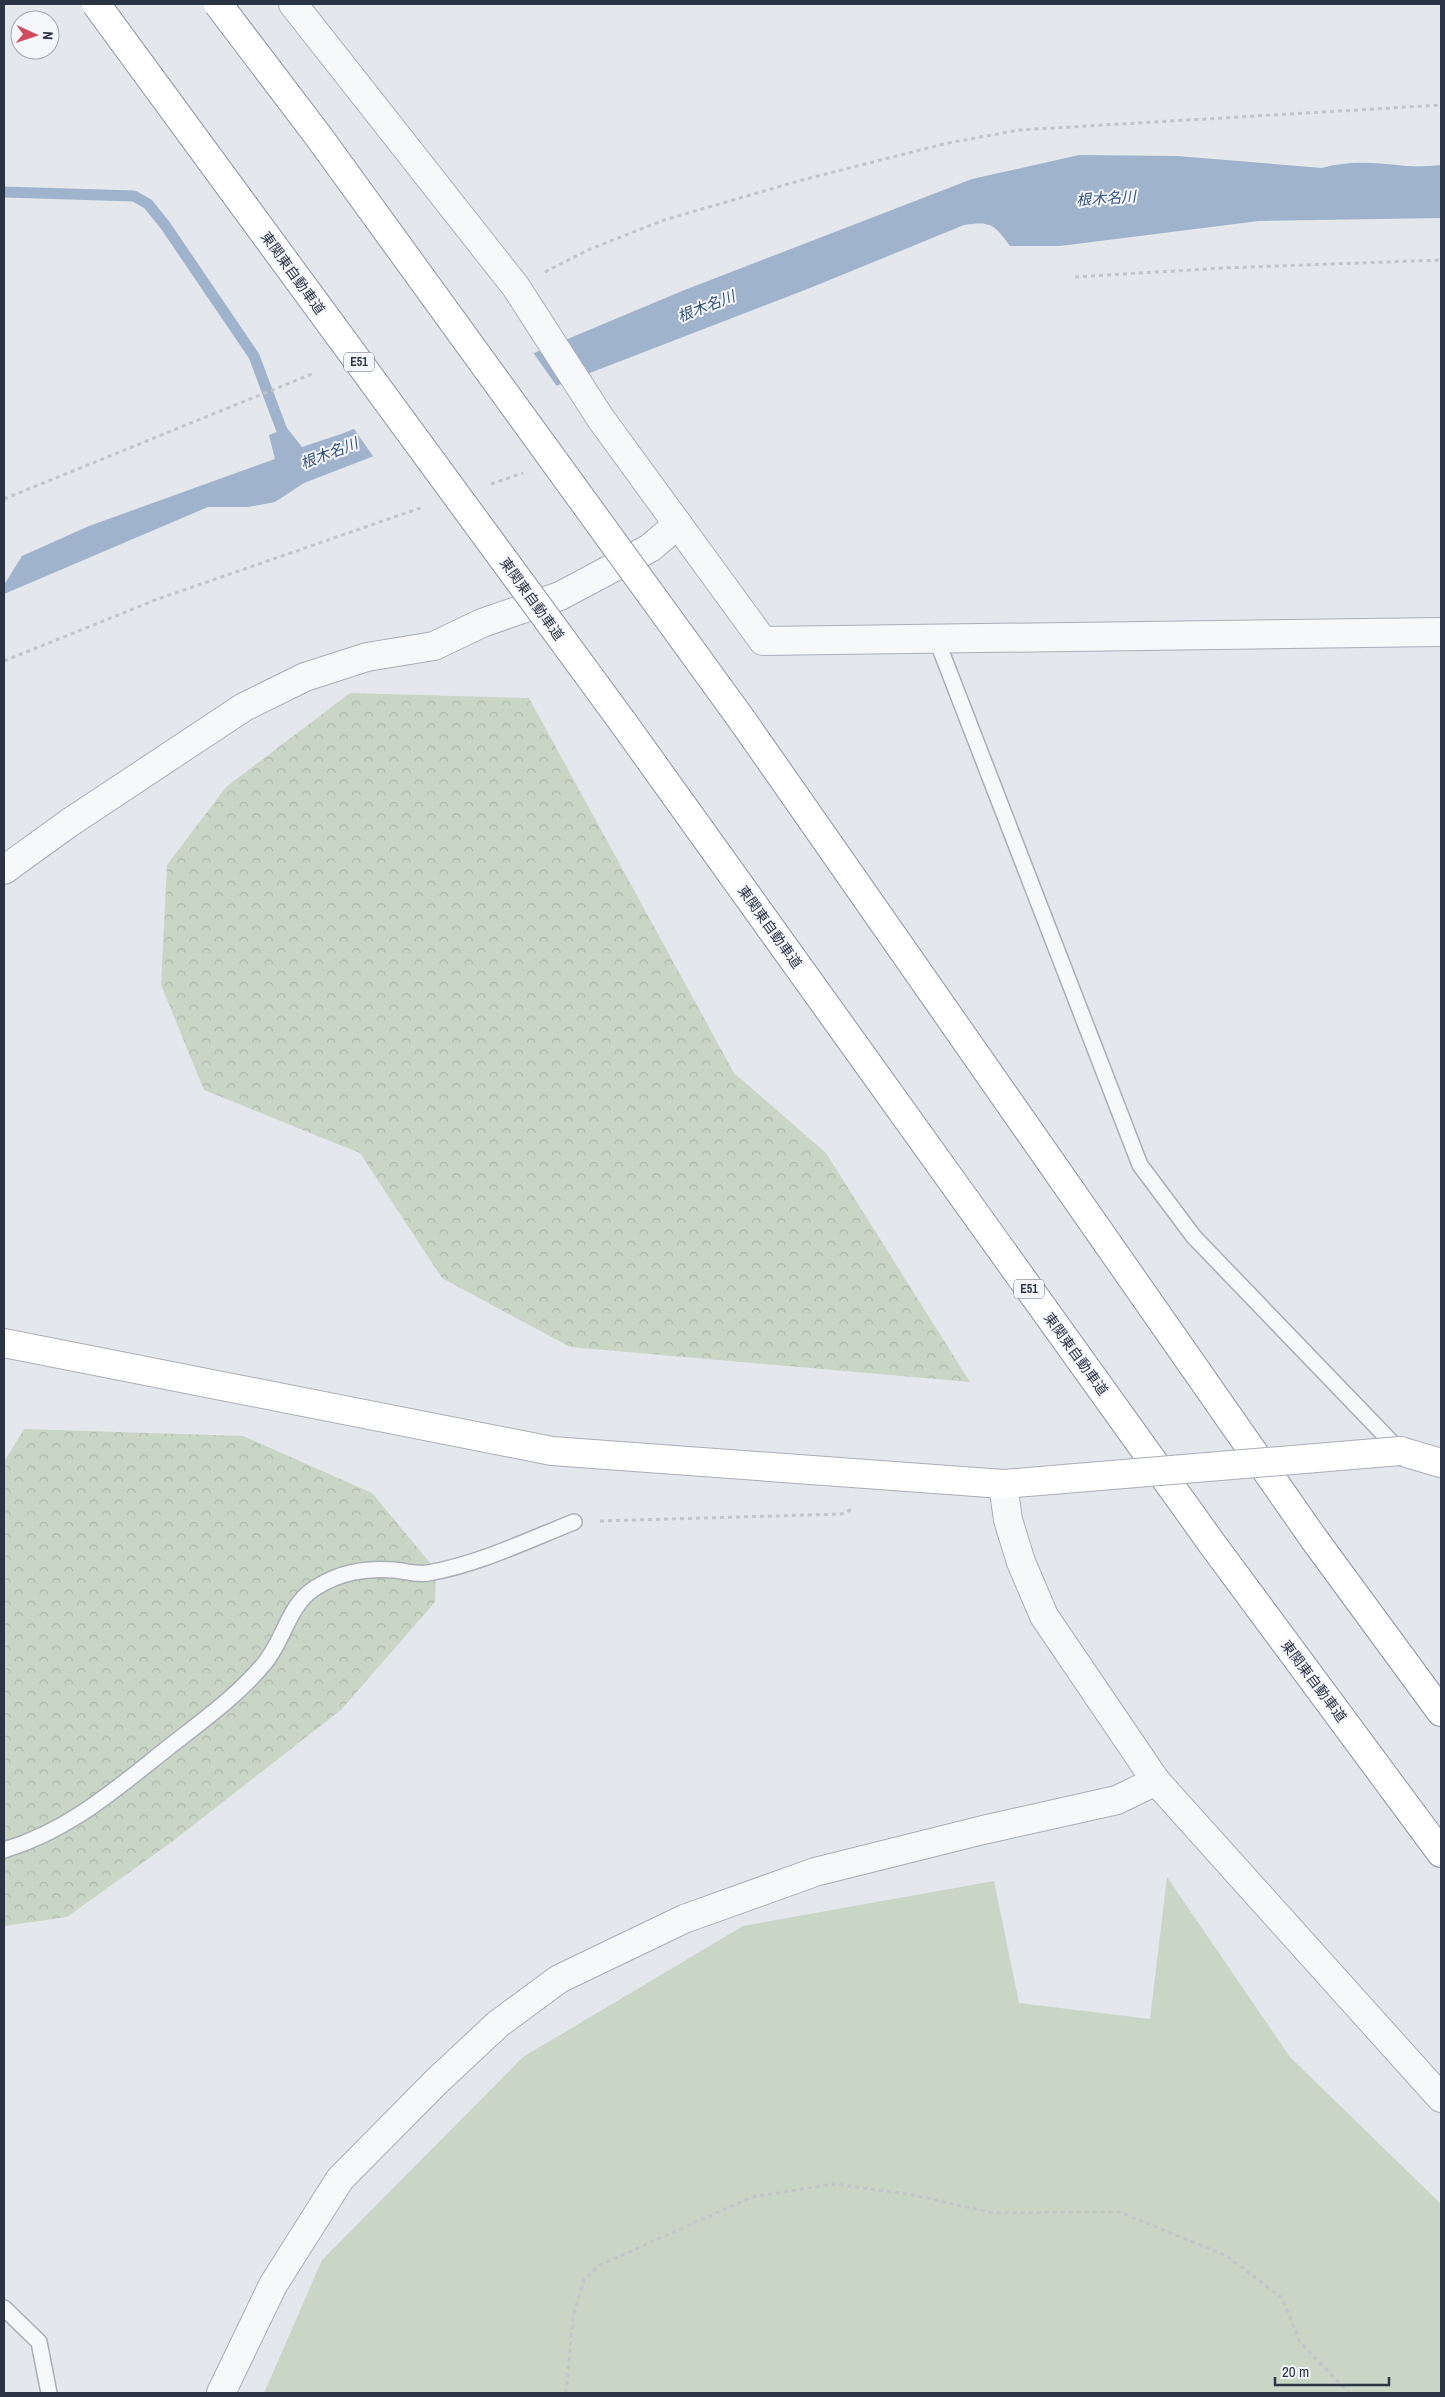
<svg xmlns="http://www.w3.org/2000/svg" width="1445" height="2397" viewBox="0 0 1445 2397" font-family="'Archivo Narrow','Noto Sans JP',sans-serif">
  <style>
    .green { fill: #c9d6c5 }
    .forest { fill: url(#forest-crowns) }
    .water { fill: #9fb4cc }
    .pier { fill: #e4e7ec }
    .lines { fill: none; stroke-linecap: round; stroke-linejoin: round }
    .stream { stroke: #9fb4cc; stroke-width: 11 }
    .lane-casing { stroke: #a9aeb7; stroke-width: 18 }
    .street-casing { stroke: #a9aeb7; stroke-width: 30 }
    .secondary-casing { stroke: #a9aeb7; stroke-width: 30 }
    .highway-casing { stroke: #8b94a3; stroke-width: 30 }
    .path { stroke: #c2c5cb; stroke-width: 3; stroke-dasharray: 4 4; stroke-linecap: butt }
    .lane { stroke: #f7f8fa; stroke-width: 15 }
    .street { stroke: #f7f8fa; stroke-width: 28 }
    .secondary { stroke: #fff; stroke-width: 28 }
    .highway { stroke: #fff; stroke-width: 28 }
    .secondary-bridge-casing { stroke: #a9aeb7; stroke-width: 30; stroke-linecap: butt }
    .highway-bridge-casing { stroke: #8b94a3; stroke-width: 30; stroke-linecap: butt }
    .secondary-bridge { stroke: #fff; stroke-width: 28 }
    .highway-bridge { stroke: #fff; stroke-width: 28 }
    .labels { text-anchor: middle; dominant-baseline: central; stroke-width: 4; stroke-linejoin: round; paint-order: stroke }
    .shield { fill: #f4f6f9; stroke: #676e7b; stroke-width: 1 }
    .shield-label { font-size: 12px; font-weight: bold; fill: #2b3445 }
    .street-label { font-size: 14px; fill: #2b3445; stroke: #f4f6f9 }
    .water-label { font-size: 15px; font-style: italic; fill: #34527a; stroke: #f4f6f9 }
  </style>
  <defs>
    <pattern id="forest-crowns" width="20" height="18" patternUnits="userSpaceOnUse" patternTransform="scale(1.25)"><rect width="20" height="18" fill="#c9d6c5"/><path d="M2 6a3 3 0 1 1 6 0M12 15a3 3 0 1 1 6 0" fill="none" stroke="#adb8ab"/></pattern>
  </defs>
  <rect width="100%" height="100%" fill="#e4e7ec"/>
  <path class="green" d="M1167 1877 1290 2057 1441 2204V2393H264L322 2260 523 2057 743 1926 994 1881 1019 2003 1150 2019Z"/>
  <g class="forest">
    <path d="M350 693 529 698 734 1073 826 1153 970 1382 570 1347 442 1278 360 1153 204 1090 161 985 167 865 226 787Z"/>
    <path d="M24 1429 243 1436 372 1493 436 1570 435 1602 341 1710 173 1841 67 1917 4 1926V1462Z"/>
  </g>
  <path class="water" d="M1079 155 1177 156 1322 168C1350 160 1377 163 1406 166 1418 167 1430 166 1441 165V218L1259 221 1060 246H1010C994 224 991 221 964 225L810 288 304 483 275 502 248 507H208L4 594V585L22 556 89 526 275 459 269 435 287 428 302 447 344 433 682 291 972 179Z"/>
  <path class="pier" d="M532 351 558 388 375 459 352 426Z"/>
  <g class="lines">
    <path class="stream" d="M4 192 134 196 148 204 165 225 254 356 287 444"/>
    <g class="lane-casing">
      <g id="lane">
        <path d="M936 638 1140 1165 1194 1237 1400 1451"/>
        <path d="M4 1850C69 1831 117 1788 169 1747 202 1721 236 1697 263 1665 284 1642 287 1606 315 1588 340 1572 365 1568 394 1570 405 1571 417 1575 428 1573 479 1564 526 1541 574 1522"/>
        <path d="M4 2308 39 2342 49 2393"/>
      </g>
    </g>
    <g class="street-casing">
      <g id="street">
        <path d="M293 4 516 287 601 419 763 641 1441 632"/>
        <path d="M4 870 69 823 244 707 305 677 367 657 434 646 482 623 560 596 650 548 678 524"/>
        <path d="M1003 1484 1008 1520 1021 1562 1044 1616 1156 1781 1441 2098"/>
        <path d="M221 2393 273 2285 340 2179 437 2081 498 2024 559 1979 684 1919 815 1872 983 1830 1117 1800 1156 1781"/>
      </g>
    </g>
    <g class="secondary-casing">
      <g id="secondary">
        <path d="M4 1343 552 1451 1003 1484 1052 1480"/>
        <path d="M1400 1451 1441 1463"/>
      </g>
    </g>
    <g class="highway-casing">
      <g id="highway">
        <path d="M742 720 1314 1539 1441 1712"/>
        <path d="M622 721 1213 1545 1441 1853"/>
      </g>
    </g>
    <g class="path">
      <path d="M545 272 590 249 664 220 802 180 948 143 1019 130 1441 105"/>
      <path d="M1075 277 1222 268 1441 260"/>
      <path d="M491 484 523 473"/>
      <path d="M4 499 314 373"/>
      <path d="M4 661 155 600 423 507"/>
      <path d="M600 1521 842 1514 854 1508"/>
      <path d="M566 2393 573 2317 584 2279 600 2265 752 2197 834 2184 908 2194 994 2213 1120 2212 1227 2256 1282 2298 1300 2342 1349 2393"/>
    </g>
    <use href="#lane" class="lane"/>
    <use href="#street" class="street"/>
    <use href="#secondary" class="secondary"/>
    <use href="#highway" class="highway"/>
    <g class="secondary-bridge-casing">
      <path id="secondary-bridge" d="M1052 1480 1400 1451"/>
    </g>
    <g class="highway-bridge-casing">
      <g id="highway-bridge">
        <path d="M96 4 622 721"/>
        <path d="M218 4 319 137 742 720"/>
      </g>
    </g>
    <use href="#secondary-bridge" class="secondary-bridge"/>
    <use href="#highway-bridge" class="highway-bridge"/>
  </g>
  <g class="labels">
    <g class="shield">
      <rect x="344" y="352.5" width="30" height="19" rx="4"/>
      <rect x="1014" y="1279.5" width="30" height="19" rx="4"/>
    </g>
    <g class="shield-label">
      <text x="359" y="362">E51</text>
      <text x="1029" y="1289">E51</text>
    </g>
    <g class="street-label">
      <text transform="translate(293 273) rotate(54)">東関東自動車道</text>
      <text transform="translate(532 599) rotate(54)">東関東自動車道</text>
      <text transform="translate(770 927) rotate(54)">東関東自動車道</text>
      <text transform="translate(1076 1354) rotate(54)">東関東自動車道</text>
      <text transform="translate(1314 1681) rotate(53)">東関東自動車道</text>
    </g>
    <g class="water-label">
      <text transform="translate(1106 198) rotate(-4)">根木名川</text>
      <text transform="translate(706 306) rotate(-21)">根木名川</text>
      <text transform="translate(329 453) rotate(-21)">根木名川</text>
    </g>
  </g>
  <rect width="1445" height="2397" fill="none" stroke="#2b3445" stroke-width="10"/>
  <g transform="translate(35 35) rotate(93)"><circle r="24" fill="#f4f6f9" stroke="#a4a8b1"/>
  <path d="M0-4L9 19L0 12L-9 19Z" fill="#d1495b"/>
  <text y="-8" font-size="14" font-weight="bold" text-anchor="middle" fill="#2b3445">N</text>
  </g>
  <path d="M1275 2377v8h114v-8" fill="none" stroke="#2b3445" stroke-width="2.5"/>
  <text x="1282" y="2377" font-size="15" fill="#2b3445" stroke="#f4f6f9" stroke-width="4" paint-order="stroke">20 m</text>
</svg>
